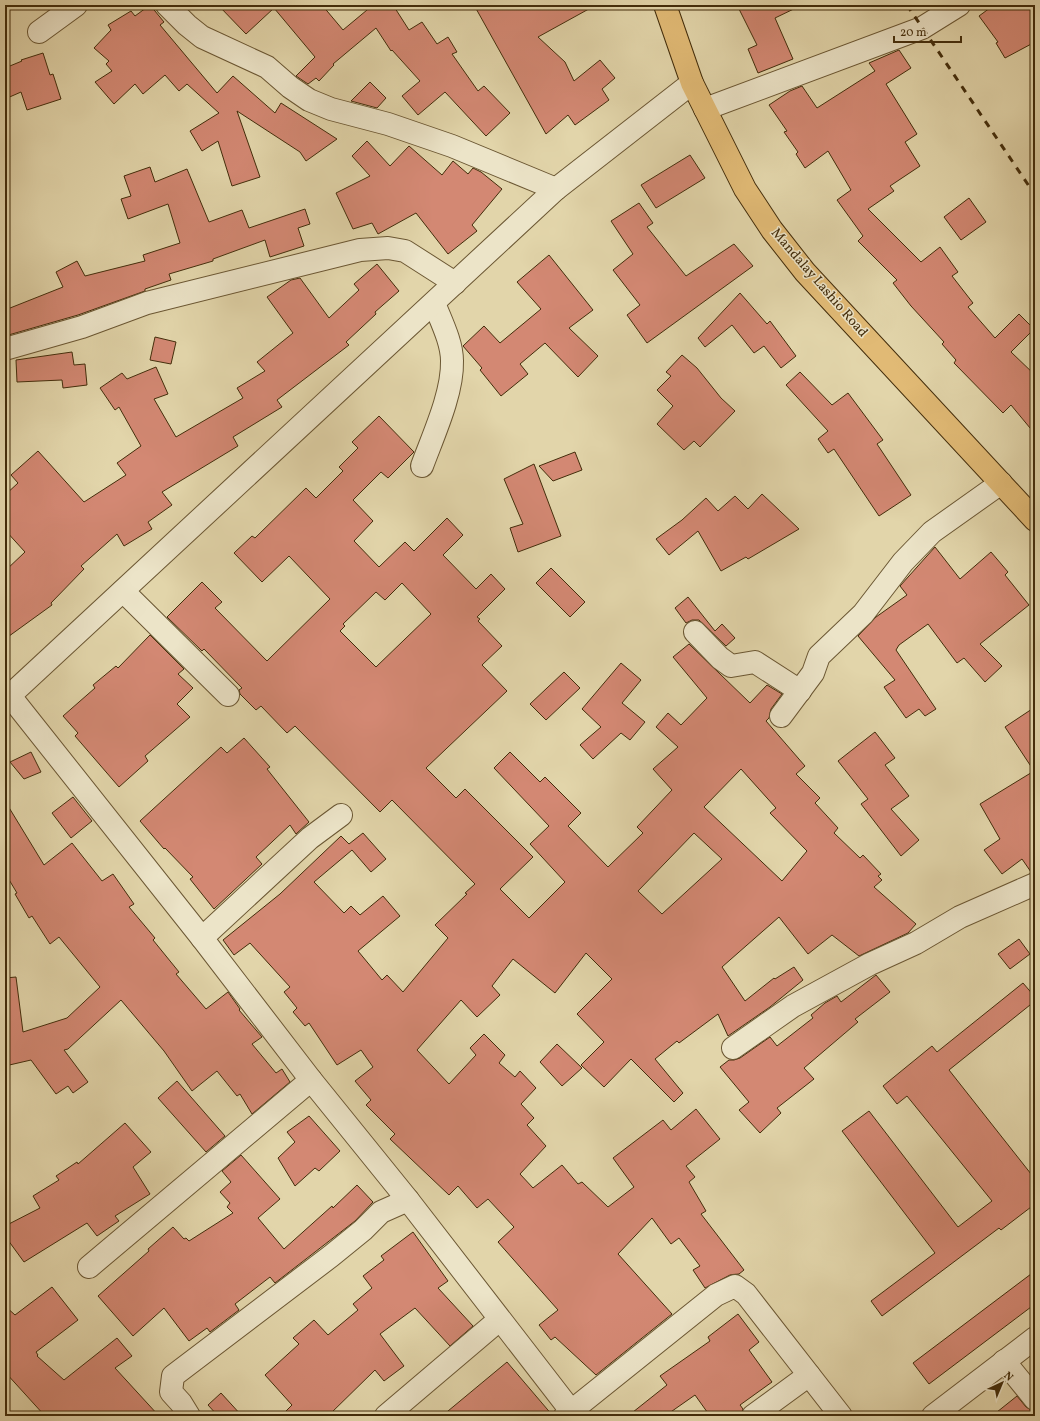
<svg xmlns="http://www.w3.org/2000/svg" width="1040" height="1421" viewBox="0 0 1040 1421" font-family="Vollkorn,serif">
  <style>
    .building { fill: #d38873; stroke: #432d0b; fill-rule: evenodd }
    .lines { fill: none; stroke-linecap: round; stroke-linejoin: round }
    .minor-casing { stroke: #6b5733; stroke-width: 24 }
    .highway-casing { stroke: #432d0b; stroke-width: 24 }
    .minor { stroke: #ece4c8; stroke-width: 22 }
    .highway { stroke: #e1ba75; stroke-width: 22 }
    .rail { stroke: #432d0b; stroke-width: 3; stroke-dasharray: 7 7; stroke-linecap: butt }
    .labels { text-anchor: middle; dominant-baseline: central; stroke-width: 3; stroke-linejoin: round; paint-order: stroke }
    .street-label { font-size: 14px; fill: #432d0b; stroke: #ece4c8 }
  </style>
  <rect width="100%" height="100%" fill="#e2d5aa"/>
  <filter id="stains"><feTurbulence type="fractalNoise" baseFrequency=".005" numOctaves="4"/><feColorMatrix values="0 0 0 0 .2 0 0 0 0 .09 0 0 0 0 .02 0 0 0 .5 -.17"/></filter>
  <radialGradient id="worn" r=".72"><stop offset=".6" stop-color="#630" stop-opacity="0"/><stop offset="1" stop-color="#630" stop-opacity=".3"/></radialGradient>
  <g class="building">
    <path d="M150 5 164 22 160 25 217 93 233 76 275 113 281 103 337 139 306 161 300 152 237 111 260 177 232 186 218 141 202 151 190 131 219 113 187 84 179 91 165 75 143 94 135 84 114 104 95 82 112 71 106 64 109 61 94 48 111 30 108 25 131 11 135 16Z"/>
    <path d="M218 5H322L343 30 373 5H393L409 30 422 22 437 44 448 37 457 52 452 54 478 91 484 86 510 113 486 136 445 92 418 115 402 96 420 81 392 50 391 51 376 28 333 64 334 65 319 81 316 78 308 84 296 76 315 57 274 8 246 34Z"/>
    <path d="M474 5H596L538 37 565 62 574 81 600 60 615 78 602 89 609 100 575 125 568 115 546 134Z"/>
    <path d="M737 5H802L775 18 793 59 758 73 748 49 757 45Z"/>
    <path d="M994 5H1035V42L1005 58 996 43 998 42 979 16Z"/>
    <path d="M899 50 911 68 886 84 917 134 905 142 920 166 890 186 894 191 868 209 921 262 940 247 958 272 952 276 973 303 968 307 995 338 1019 314 1034 329 1011 352 1035 375V434L1011 405 1003 413 954 363 956 360 942 344 944 342 911 306 893 283 897 280 858 241 863 236 837 200 851 190 828 151 805 168 796 154 798 152 784 132 787 131 769 105 790 91 802 86 817 108 875 71 869 63Z"/>
    <path d="M43 53 50 75 53 74 61 99 27 110 21 92 5 99V68L22 61 21 60Z"/>
    <path d="M370 82 386 98 377 108 351 101Z"/>
    <path d="M367 141 390 166 409 146 442 175 453 161 468 174 473 168 481 172 502 189 472 225 477 231 448 254 416 213 378 234 372 223 353 229 336 193 370 176 352 156Z"/>
    <path d="M690 155 705 178 656 208 641 185Z"/>
    <path d="M150 167 155 182 187 169 209 222 242 210 249 228 305 209 310 224 298 228 304 246 270 257 265 240 213 259V261L169 274 171 280 145 289V291L78 315 5 336V310L63 287 56 272 77 261 85 276 145 261 143 255 180 243 168 204 128 219 121 199 131 196 124 176Z"/>
    <path d="M969 198 986 222 961 240 944 217Z"/>
    <path d="M639 203 653 223 647 227 686 276 734 244 753 266 647 343 627 315 640 305 613 270 633 254 611 221Z"/>
    <path d="M549 255 593 310 569 328 598 356 578 377 545 343 520 364 528 374 501 396 480 370 482 368 463 346 484 326 500 343 541 309 517 282Z"/>
    <path d="M377 264 399 291 375 312 376 314 346 342 349 345 277 400 282 407 233 437 238 446 162 492 172 505 148 522 152 529 124 546 117 534 81 566 84 569 51 603 52 605 5 639V571L25 552 5 530V495L18 483 11 475 38 451 84 502 126 475 117 463 141 446 119 407 115 410 100 388 122 373 127 379 156 367 168 394 154 399 176 437 243 398 237 388 265 371 257 362 293 333 267 297 291 280 300 278 329 318 359 290 354 284Z"/>
    <path d="M740 293 767 324 770 321 796 356 781 368 764 346 754 353 732 325 705 347 698 338Z"/>
    <path d="M155 337 176 342 171 364 150 360Z"/>
    <path d="M72 352 74 365 85 364 87 385 63 388 62 380 17 382 16 360Z"/>
    <path d="M682 355 697 368 721 398 735 411 700 447 694 441 684 450 657 424 673 406 657 390 671 376 666 372Z"/>
    <path d="M800 372 832 405 848 393 883 440 877 444 911 495 879 516 834 449 828 453 818 439 828 431 786 385Z"/>
    <path d="M379 416 414 452 388 478 381 472 353 500 373 521 354 541 379 567 405 542 414 551 447 518 463 535 443 555 476 589 491 574 505 589 477 617 480 619 478 621 502 646 482 665 507 691 426 768 456 798 465 789 533 857 500 889 529 918 565 882 530 844 549 826 494 768 510 752 540 782 545 777 581 813 568 826 608 867 643 833 637 827 672 790 653 769 678 747 656 727 668 713 681 725 707 698 673 657 689 644 750 703 767 685 782 694 771 709 769 718 766 721 805 766 796 774 820 798 815 803 838 828 834 833 860 858 863 855 881 874 878 876 882 880 874 887 916 924 908 933 859 956 832 935 808 954 779 917 722 967 745 1001 774 978 775 979 794 967 803 980 770 1007 728 1036 718 1014 679 1043 677 1041 655 1059 683 1093 674 1102 631 1059 604 1087 581 1065 604 1042 577 1014 612 979 586 953 555 993 513 959 492 986 500 995 477 1017 461 1000 417 1050 449 1084 476 1055 470 1048 484 1034 505 1055 499 1063 515 1077 520 1071 536 1088 521 1104 534 1118 527 1125 546 1146 520 1174 533 1188 562 1165 578 1184 582 1182 608 1207 634 1187 613 1158 663 1120 671 1130 696 1109 720 1139 686 1166 695 1177 689 1182 706 1211 701 1214 744 1270 739 1274 730 1275 705 1288 693 1270 700 1266 679 1238 671 1244 652 1218 618 1254 672 1314 596 1375 555 1337 551 1340 539 1325 558 1310 498 1242 514 1227 488 1199 477 1208 458 1186 449 1195 390 1139 395 1134 366 1105 371 1100 355 1081 373 1067 361 1050 337 1065 309 1023 305 1026 293 1012 297 1008 284 992 290 987 250 943 234 955 223 940 280 894 341 836 349 844 363 833 386 859 371 872 352 850 314 882 344 913 351 906 360 915 383 896 400 916 358 951 382 980 387 975 403 992 448 938 435 925 467 894 465 893 475 884 392 800 380 812 295 726 287 733 261 706 256 710 240 694 239 690 242 688 204 649 202 651 167 617 202 582 222 602 215 608 267 661 330 599 289 556 262 582 234 553 252 536 255 538 306 488 316 498 343 471 339 467 358 448 352 442ZM402 583 431 614 376 667 340 631 345 626 343 624 376 592 385 600ZM741 769 776 808 770 813 807 851 782 881 704 807ZM694 833 722 859 662 914 638 891Z"/>
    <path d="M575 452 582 470 553 481 539 466Z"/>
    <path d="M534 464 561 536 518 552 510 528 523 524 504 479Z"/>
    <path d="M762 494 799 529 748 559 746 557 721 571 698 531 669 555 656 539 682 520 706 498 718 511 735 496 748 509Z"/>
    <path d="M935 547 960 579 991 552 1008 572 1005 575 1029 605 980 644 1002 666 985 682 964 658 957 663 928 624 899 645 896 650 936 709 925 716 919 709 906 718 884 687 895 680 858 636 876 617 907 595 900 586Z"/>
    <path d="M551 568 585 602 570 617 536 583Z"/>
    <path d="M688 597 715 631 722 624 735 638 726 646 699 620H692L686 623 675 608Z"/>
    <path d="M150 635 184 669 178 674 193 688 177 704 190 717 145 756 148 761 119 787 75 736 78 733 63 716 95 688 93 685 116 666 118 668Z"/>
    <path d="M621 663 641 680 622 703 645 722 630 740 621 733 593 759 580 745 601 727 582 709Z"/>
    <path d="M564 672 580 688 546 720 530 704Z"/>
    <path d="M1035 707V872H1031L1022 859 1002 874 984 850 1000 839 980 804 1034 771 1005 727Z"/>
    <path d="M875 732 895 758 885 765 909 796 891 809 919 840 901 856 861 804 868 799 838 761Z"/>
    <path d="M244 738 270 767 267 769 309 822 296 834 290 825 256 857 262 864 214 909 190 879 193 877 165 848 164 849 140 821 221 747 227 753Z"/>
    <path d="M31 752 41 772 24 779 10 762Z"/>
    <path d="M73 797 92 821 71 838 52 813Z"/>
    <path d="M5 801 44 865 72 843 102 881 113 874 134 904 129 907 155 938 153 940 179 972 176 974 206 1009 228 992 240 1009 239 1010 262 1037 252 1044 276 1073 282 1069 290 1082 252 1114 240 1094 237 1096 217 1071 192 1091 164 1051 121 1000 68 1049 64 1050 88 1082 73 1093 68 1086 56 1094 31 1060 5 1066V978L16 977 23 1032 67 1018 100 987 59 937 50 944 32 916 29 918 15 894 17 893 5 873Z"/>
    <path d="M1019 939 1030 954 1010 969 998 954Z"/>
    <path d="M876 975 890 992 855 1019 858 1022 804 1068 814 1079 777 1108 781 1113 760 1133 739 1110 749 1102 720 1067 729 1060H734L740 1058 770 1037 777 1046 813 1018 811 1015 825 1003 837 996 841 1002Z"/>
    <path d="M1023 983 1035 997V1001L949 1070 1035 1179V1204L1001 1230 999 1228 882 1316 871 1301 935 1253 842 1131 869 1111 958 1227 992 1201 907 1096 897 1104 883 1086 932 1046 937 1052Z"/>
    <path d="M557 1044 582 1068 562 1086 540 1062Z"/>
    <path d="M177 1081 225 1136 206 1152 158 1098Z"/>
    <path d="M309 1116 340 1151 319 1171 315 1168 295 1186 278 1158 295 1142 287 1132Z"/>
    <path d="M125 1123 151 1152 133 1167 150 1194 115 1216 119 1221 97 1236 87 1223 24 1262 5 1236V1226L40 1208 33 1196 59 1180 56 1176 77 1162 78 1164Z"/>
    <path d="M241 1155 280 1199 258 1218 284 1249 332 1206 333 1208 357 1185 373 1202 355 1221 275 1283 270 1277 235 1304 239 1310 210 1332 207 1328 189 1341 164 1308 133 1336 98 1296 149 1251 148 1249 173 1227 184 1239 186 1238 189 1241 233 1213 227 1207 230 1203 220 1192 231 1182 222 1171Z"/>
    <path d="M413 1232 448 1281 438 1288 473 1326 450 1346 415 1308 380 1334 404 1366 384 1381 375 1370 328 1416H281L292 1405 265 1375 299 1344 293 1338 314 1320 328 1335 358 1310 353 1304 372 1288 363 1276 384 1260 381 1256Z"/>
    <path d="M1035 1271V1304L929 1384 913 1363Z"/>
    <path d="M52 1287 78 1320 36 1352 38 1355 37 1356 64 1380 117 1338 132 1356 115 1368 159 1416H45L5 1372V1306L15 1315Z"/>
    <path d="M738 1314 759 1342 749 1350 772 1382 740 1405 743 1409 741 1416H710L695 1395 665 1416H628L667 1385 660 1376 710 1341 708 1337Z"/>
    <path d="M507 1362 553 1416H442Z"/>
    <path d="M221 1393 242 1416H218L208 1405Z"/>
    <path d="M1017 1396 1026 1407 1033 1411 1035 1416H992Z"/>
  </g>
  <g class="lines">
    <g class="minor-casing">
      <g id="minor">
        <path d="M167 5 187 25 202 37 267 67 290 87 309 100 331 109 388 124 452 146 556 189"/>
        <path d="M39 32 76 5"/>
        <path d="M705 109 922 28 959 5"/>
        <path d="M5 349 82 327 147 303 360 250 388 248 405 251 455 283"/>
        <path d="M422 466C433 436 453 393 452 361 452 342 441 321 434 303"/>
        <path d="M123 591 228 695"/>
        <path d="M695 632 720 658 731 666 755 662 800 691"/>
        <path d="M10 696 202 938 311 1080 408 1200 575 1416"/>
        <path d="M5 700 556 189 692 83"/>
        <path d="M781 716 813 673 819 656 863 614 903 562 932 532 1001 483"/>
        <path d="M202 938 310 838 341 815"/>
        <path d="M733 1048 793 1006 870 964 916 943 960 917 1035 884"/>
        <path d="M89 1267 311 1080"/>
        <path d="M1004 1361 1035 1399"/>
        <path d="M189 1416 181 1403 171 1392 173 1376 331 1256 363 1230 381 1212 408 1200"/>
        <path d="M386 1416 499 1320"/>
        <path d="M565 1416 716 1295 735 1286 746 1294 841 1416"/>
        <path d="M753 1416 809 1375"/>
        <path d="M933 1416 1035 1338"/>
      </g>
    </g>
    <g class="highway-casing">
      <path id="highway" d="M665 5 692 83 745 189 772 230 805 272 1035 520"/>
    </g>
    <use href="#minor" class="minor"/>
    <use href="#highway" class="highway"/>
    <path class="rail" d="M907 5 1035 195"/>
  </g>
  <g class="labels">
    <g class="street-label">
      <text transform="translate(819 283) rotate(49)">Mandalay Lashio Road</text>
    </g>
  </g>
  <rect width="1040" height="1421" fill="none" stroke="#e2d5aa" stroke-width="20"/>
  <rect x="6" y="6" width="1028" height="1409" fill="none" stroke="#432d0b" stroke-width="2"/>
  <rect x="10" y="10" width="1020" height="1401" fill="none" stroke="#432d0b"/>
  <g transform="translate(1002 1383) rotate(44)" stroke="#ece4c8" stroke-width="3" paint-order="stroke">
  <path d="M0-3L7 15L0 10L-7 15Z" fill="#432d0b"/>
  <text y="-6" font-size="11" font-weight="bold" text-anchor="middle" fill="#432d0b">N</text>
  </g>
  <path d="M894 36v6h67v-6" fill="none" stroke="#432d0b" stroke-width="2"/>
  <text x="900" y="36" font-size="12" fill="#432d0b" stroke="#ece4c8" stroke-width="3" paint-order="stroke">20 m</text>
  <rect width="100%" height="100%" filter="url(#stains)"/>
  <rect width="100%" height="100%" fill="url(#worn)"/>
</svg>
